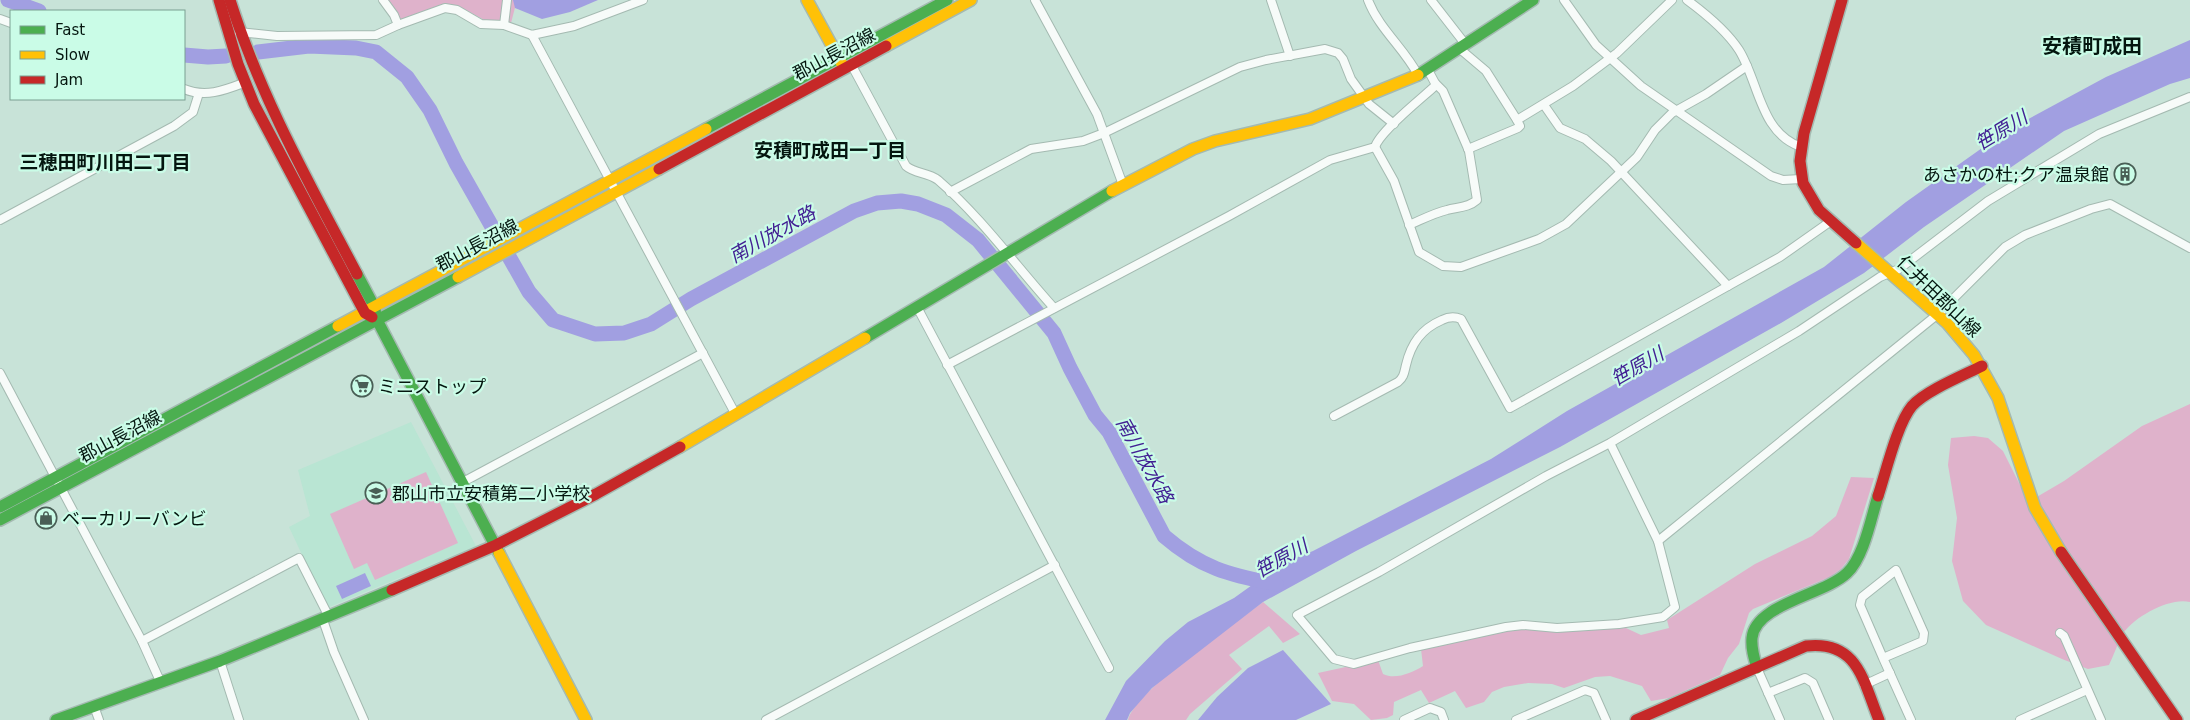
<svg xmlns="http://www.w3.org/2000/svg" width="2190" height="720" viewBox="0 0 2190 720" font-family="'DejaVu Sans','Noto Sans JP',sans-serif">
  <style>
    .built { fill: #b9e5d3 }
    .green { fill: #dfb2cb }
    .water { fill: #a19fe1 }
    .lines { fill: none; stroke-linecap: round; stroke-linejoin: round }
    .river { stroke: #a19fe1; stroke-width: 15 }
    .street-casing { stroke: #a4bab1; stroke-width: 10 }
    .fast-casing { stroke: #a4bab1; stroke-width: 14 }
    .slow-casing { stroke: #a4bab1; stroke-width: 14 }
    .jam-casing { stroke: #a4bab1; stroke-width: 14 }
    .street { stroke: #f7fbf9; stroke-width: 8 }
    .fast { stroke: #4caf50; stroke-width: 11 }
    .slow { stroke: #ffc107; stroke-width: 11 }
    .jam { stroke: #c62828; stroke-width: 11 }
    .labels { text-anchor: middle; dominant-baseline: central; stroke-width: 4.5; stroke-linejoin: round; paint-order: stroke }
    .street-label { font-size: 18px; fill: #04160f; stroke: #cafce7 }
    .poi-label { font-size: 18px; fill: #04160f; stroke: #cafce7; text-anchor: start }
    .water-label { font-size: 19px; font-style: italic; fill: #422093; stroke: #cafce7 }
    .neighbourhood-label { font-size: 19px; font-weight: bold; fill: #04160f; stroke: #cafce7 }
    .quarter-label { font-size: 20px; font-weight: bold; fill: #04160f; stroke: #cafce7 }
  </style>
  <rect width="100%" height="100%" fill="#c8e3d8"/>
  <path class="built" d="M411 422 476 546 327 608 289 527 310 516 298 470Z"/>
  <g class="green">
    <path d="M385 0H517L511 23 488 22 464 9 401 20Z"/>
    <path d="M2190 404V602C2170 597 2136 616 2124 632 2118 642 2114 655 2109 665L2088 669 2062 659 1986 625 1963 601 1952 561 1957 518 1948 465 1951 438 1974 436 1988 438 2003 451 2024 493 2035 498 2064 481 2142 426Z"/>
    <path d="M426 472 458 543 375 580 367 563 354 569 330 514Z"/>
    <path d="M1851 477 1874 478 1849 559 1841 569 1830 577 1753 609 1749 613 1739 644 1728 658 1720 675 1669 698 1651 701 1642 686 1610 676 1595 677 1564 688 1552 684 1528 683 1504 687 1492 692 1484 702 1466 708 1455 691 1429 703 1421 690 1394 702 1393 715 1387 718 1371 720 1354 704 1332 701 1318 673 1378 660 1383 674C1395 680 1412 673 1423 666L1421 649 1512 629 1552 631 1626 628 1641 635 1669 628 1667 620 1755 564 1812 536 1836 516Z"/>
    <path d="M1263 602 1300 634 1283 643 1269 626 1229 655 1242 669 1190 714 1186 720H1128C1136 690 1234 624 1263 602Z"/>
  </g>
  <g class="water">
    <path d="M513 0H598L570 12 542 19 515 8Z"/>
    <path d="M2190 40V78L2170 84 2064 131 1924 227 1864 273 1781 323 1560 447 1356 551 1263 602 1152 688 1130 713 1127 720H1105L1126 681 1165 641 1188 622 1234 598 1283 563 1313 551 1491 459 1567 411 1824 267 1906 202 2006 131 2106 77Z"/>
    <path d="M365 573 371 586 342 599 336 586Z"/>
    <path d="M1283 650 1331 704 1296 720H1198L1217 697 1248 668Z"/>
  </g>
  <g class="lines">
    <g class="river">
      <path d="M8 0 39 11"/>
      <path d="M258 52 309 46 356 48 376 52 407 77 430 110 456 163 529 292 553 320 595 334 624 333 651 324 691 299 854 211 877 203 901 201 918 204 946 215 978 240 1054 333 1070 368 1095 415 1109 432 1164 536C1201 568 1229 575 1276 584"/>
      <path d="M184 55 208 57 226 56"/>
    </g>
    <g class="street-casing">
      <g id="street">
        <path d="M1035 0 1097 114 1123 185"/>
        <path d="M1271 0 1290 56"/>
        <path d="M1368 0C1379 29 1404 48 1418 75"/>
        <path d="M1431 0 1466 45"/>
        <path d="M1564 0 1596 45 1641 86 1771 176 1783 180 1801 179"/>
        <path d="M1687 0C1706 14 1726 30 1739 50 1759 82 1760 133 1801 147"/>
        <path d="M0 19 11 23"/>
        <path d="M398 25 445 8 457 10 481 24 504 25 532 35 574 26 643 0"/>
        <path d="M504 25 507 0"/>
        <path d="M239 32 277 36 376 35 398 25 394 15 383 0"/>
        <path d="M532 35 736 415"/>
        <path d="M1460 49 1486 71 1517 120"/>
        <path d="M851 64 906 166C915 174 928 172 938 180 981 217 1016 266 1054 308"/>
        <path d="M184 89C206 98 225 90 246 82"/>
        <path d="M1544 105 1560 128 1585 139 1611 161 1728 286 1780 257 1831 221"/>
        <path d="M1375 147 1394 181 1419 252 1443 266 1461 267 1539 239 1566 224 1637 157 1655 130 1672 113 1706 94 1747 66"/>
        <path d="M1468 149 1518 128 1520 126 1517 120 1573 86 1617 53 1672 0"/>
        <path d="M950 192 1031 149 1083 141 1104 133 1240 67 1266 60 1325 49 1338 53 1343 59 1351 79 1369 104 1394 124"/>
        <path d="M0 220 174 126 193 112 199 93"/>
        <path d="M1409 225C1421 220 1434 213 1447 210 1457 207 1468 208 1477 200L1469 151 1443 91 1436 84"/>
        <path d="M917 307 1109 668"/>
        <path d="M947 365 1229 216 1330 160 1375 147C1380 131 1422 98 1435 86V83L1428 70"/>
        <path d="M0 373 142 641 160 681"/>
        <path d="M1334 416 1398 382C1404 377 1404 373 1406 365 1411 344 1421 329 1442 320 1448 317 1454 316 1461 319L1510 408 1728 286"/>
        <path d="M1610 443 1658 541 1675 607 1663 617 1619 624 1557 628 1523 625 1506 627 1410 648 1354 664 1334 659 1297 615 1379 572 1546 476 1610 443 1799 331 1880 277 1899 269 1988 201 2099 134 2190 97"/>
        <path d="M463 482 703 353"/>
        <path d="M1658 541 1938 314 2005 247 2025 235 2091 209 2110 204 2190 248"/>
        <path d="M323 620 334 652 364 720"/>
        <path d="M2060 633 2064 636 2101 720"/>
        <path d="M142 641 299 558 329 617"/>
        <path d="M1883 658 1860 605 1862 597 1896 570 1924 633 1923 641 1883 658 1911 720"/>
        <path d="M220 661 239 720"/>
        <path d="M1757 668 1780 720"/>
        <path d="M1864 685 1890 673"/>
        <path d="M1768 693 1805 678 1813 683 1829 720"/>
        <path d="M94 706 99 720"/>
        <path d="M766 720 1055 565"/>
        <path d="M1404 720 1430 708 1441 712 1444 720"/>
        <path d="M1516 720 1585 690 1594 693 1606 720"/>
        <path d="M2020 720 2087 690"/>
      </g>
    </g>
    <g class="fast-casing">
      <g id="fast">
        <path d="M1418 75 1533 0"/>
        <path d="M706 129 947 0"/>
        <path d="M357 274 375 308 376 318 499 553"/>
        <path d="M865 338 1112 191"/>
        <path d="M0 507 338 326"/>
        <path d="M0 520 458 277"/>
        <path d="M1757 668C1754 658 1751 648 1752 638 1755 604 1824 595 1847 573 1864 557 1871 518 1878 496"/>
        <path d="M56 720 220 661 392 590"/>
      </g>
    </g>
    <g class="slow-casing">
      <g id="slow">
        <path d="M807 0 842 64"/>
        <path d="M886 46 971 0"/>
        <path d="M1112 191 1193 149 1215 141 1310 119 1418 75"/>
        <path d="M1856 243 1947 323 1974 355 1998 398 2035 508 2061 552"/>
        <path d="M458 277 659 169"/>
        <path d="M338 326 706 129"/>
        <path d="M680 447 865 338"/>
        <path d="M499 553 586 720"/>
      </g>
    </g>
    <g class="jam-casing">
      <g id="jam">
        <path d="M219 0 238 64 254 104 365 313 372 317"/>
        <path d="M230 0C261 98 309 183 357 274"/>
        <path d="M1842 0 1804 133 1800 161 1803 183 1819 210 1856 243"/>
        <path d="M659 169 886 46"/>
        <path d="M1878 496C1886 472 1897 424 1912 406 1925 391 1964 375 1982 366"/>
        <path d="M2061 552 2177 720"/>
        <path d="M392 590 496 545 596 494 680 447"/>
        <path d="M1636 720 1806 646C1858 640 1863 681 1879 720"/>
      </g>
    </g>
    <use href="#street" class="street"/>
    <use href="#fast" class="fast"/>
    <use href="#slow" class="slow"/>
    <use href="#jam" class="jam"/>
  </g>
  <defs>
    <g id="building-ring" transform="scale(1.125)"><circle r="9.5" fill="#cafce7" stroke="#495e55" stroke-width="1.5"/><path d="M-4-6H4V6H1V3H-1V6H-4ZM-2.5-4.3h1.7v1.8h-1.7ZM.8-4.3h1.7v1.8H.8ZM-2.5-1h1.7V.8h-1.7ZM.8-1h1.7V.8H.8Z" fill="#495e55"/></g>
    <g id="supermarket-ring" transform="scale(1.125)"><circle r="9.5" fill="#cafce7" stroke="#495e55" stroke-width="1.5"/><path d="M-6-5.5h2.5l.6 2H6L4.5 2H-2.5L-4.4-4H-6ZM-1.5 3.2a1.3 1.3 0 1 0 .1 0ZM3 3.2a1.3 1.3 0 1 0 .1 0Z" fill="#495e55"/></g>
    <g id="school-ring" transform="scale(1.125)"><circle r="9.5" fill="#cafce7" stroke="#495e55" stroke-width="1.5"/><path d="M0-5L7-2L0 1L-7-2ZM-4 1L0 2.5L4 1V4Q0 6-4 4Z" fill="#495e55"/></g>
    <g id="shop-ring" transform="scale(1.125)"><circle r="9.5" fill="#cafce7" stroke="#495e55" stroke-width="1.5"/><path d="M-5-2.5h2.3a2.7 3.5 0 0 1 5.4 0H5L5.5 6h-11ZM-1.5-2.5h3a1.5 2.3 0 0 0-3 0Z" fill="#495e55"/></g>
  </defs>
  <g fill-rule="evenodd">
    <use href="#building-ring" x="2125" y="174"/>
    <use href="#supermarket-ring" x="362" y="386"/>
    <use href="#school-ring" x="376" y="493"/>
    <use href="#shop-ring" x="46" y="518"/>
  </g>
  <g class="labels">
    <g class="street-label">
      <text transform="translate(834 54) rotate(-28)">郡山長沼線</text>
      <text transform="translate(477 245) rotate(-28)">郡山長沼線</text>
      <text transform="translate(1939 296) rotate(44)">仁井田郡山線</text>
      <text transform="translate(120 436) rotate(-28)">郡山長沼線</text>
    </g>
    <g class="poi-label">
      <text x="2109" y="174" text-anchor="end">あさかの杜;クア温泉館</text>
      <text x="378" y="386">ミニストップ</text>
      <text x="392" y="493">郡山市立安積第二小学校</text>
      <text x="62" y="518">ベーカリーバンビ</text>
    </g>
    <g class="water-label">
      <text transform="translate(2001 130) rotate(-31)">笹原川</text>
      <text transform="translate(772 234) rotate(-29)">南川放水路</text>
      <text transform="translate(1637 366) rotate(-30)">笹原川</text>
      <text transform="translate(1145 460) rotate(61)">南川放水路</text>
      <text transform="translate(1281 558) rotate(-29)">笹原川</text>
    </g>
    <g class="neighbourhood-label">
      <text x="830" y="150">安積町成田一丁目</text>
      <text x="105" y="162">三穂田町川田二丁目</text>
    </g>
    <g class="quarter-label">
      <text x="2092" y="46">安積町成田</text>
    </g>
  </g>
  <rect x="10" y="10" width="175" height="90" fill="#cafce7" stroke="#7ba091"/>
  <rect x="20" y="26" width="25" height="8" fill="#4caf50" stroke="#7ba091"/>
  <text x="55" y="35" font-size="15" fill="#04160f">Fast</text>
  <rect x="20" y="51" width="25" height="8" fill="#ffc107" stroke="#7ba091"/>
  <text x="55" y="60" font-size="15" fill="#04160f">Slow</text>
  <rect x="20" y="76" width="25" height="8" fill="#c62828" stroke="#7ba091"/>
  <text x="55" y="85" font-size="15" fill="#04160f">Jam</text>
</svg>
